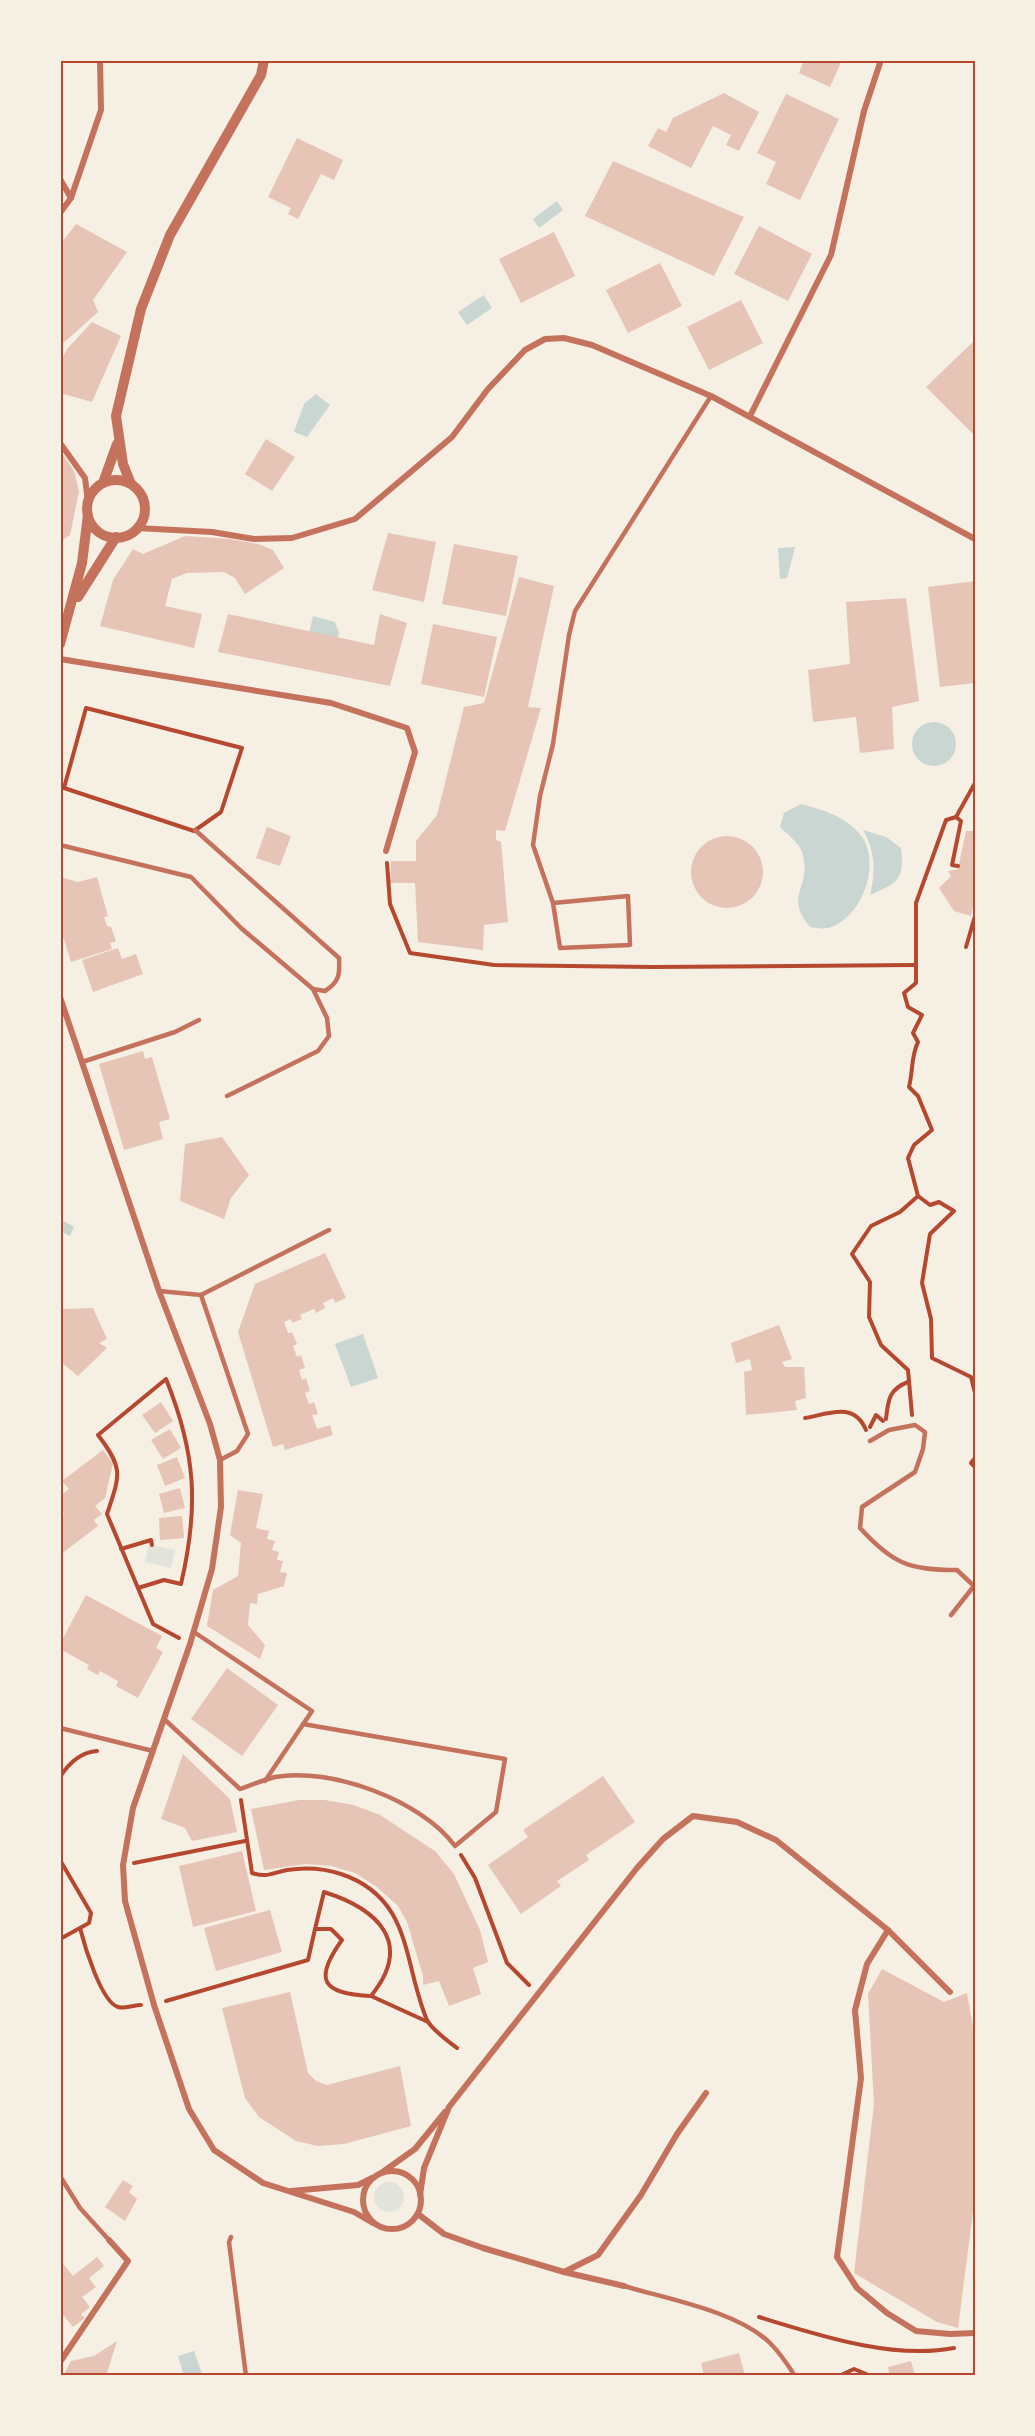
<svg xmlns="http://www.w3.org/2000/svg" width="1035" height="2436" viewBox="0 0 1035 2436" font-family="'Work Sans',sans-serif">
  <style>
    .green { fill: #e2e4dc }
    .water { fill: #c9d6d2 }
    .building { fill: #e6c5b7 }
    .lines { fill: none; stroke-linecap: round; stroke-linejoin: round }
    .path { stroke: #b5482f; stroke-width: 4 }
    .service { stroke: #c5725c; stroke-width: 4.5 }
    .minor { stroke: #c5725c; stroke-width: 6 }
    .tertiary { stroke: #c5725c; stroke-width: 10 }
    .neatline { fill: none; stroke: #b5482f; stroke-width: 2 }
  </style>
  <rect width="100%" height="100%" fill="#f6efe4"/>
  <g class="green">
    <path d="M149 1544 175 1550 171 1568 145 1562Z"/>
    <circle cx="389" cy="2197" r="15"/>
  </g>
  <g class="water">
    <path d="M557 201 563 210 539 228 533 219Z"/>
    <path d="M484 295 492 308 467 325 458 312Z"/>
    <path d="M316 394 330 405 307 437 294 432 304 404Z"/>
    <path d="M795 547 787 578 780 579 778 548Z"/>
    <path d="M313 616 335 622 339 633 336 645 308 638Z"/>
    <circle cx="934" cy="744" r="22"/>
    <path d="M801 804C823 810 842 815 858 832 884 859 863 919 828 928 823 929 815 928 810 927 783 894 813 888 802 852 799 843 787 834 780 827L784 813Z"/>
    <path d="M863 830 886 837 901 848C905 879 898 883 870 895 876 872 875 850 863 830Z"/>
    <path d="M60 1219 74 1227 70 1236 60 1231Z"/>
    <path d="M363 1334 378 1378 351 1387 335 1344Z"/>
    <path d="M194 2351 203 2376H184L178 2356Z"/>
  </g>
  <g class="building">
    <path d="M804 60H842L830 87 799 73Z"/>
    <path d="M724 93 759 112 739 151 726 145 731 135 713 126 691 168 648 146 658 128 666 132 673 118Z"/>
    <path d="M786 94 839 119 800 200 766 184 776 162 757 153Z"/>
    <path d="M297 138 343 160 334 180 321 174 298 219 288 214 291 208 268 197Z"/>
    <path d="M613 161 744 217 714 276 585 216Z"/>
    <path d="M76 224 127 252 93 300 98 312 60 346V245Z"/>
    <path d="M759 226 812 254 788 301 734 274Z"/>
    <path d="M554 232 575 276 521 303 499 259Z"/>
    <path d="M660 263 682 306 628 333 606 290Z"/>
    <path d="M741 300 763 343 709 370 687 327Z"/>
    <path d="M92 322 121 336 92 402 60 393V363L67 349Z"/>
    <path d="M975 340V436L926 387Z"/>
    <path d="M266 439 295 457 272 491 245 474Z"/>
    <path d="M60 450 74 471 79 491 70 535 60 542Z"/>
    <path d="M388 533 436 542 424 602 372 590Z"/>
    <path d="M185 536 231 539 258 544 273 550 284 568 245 594 235 578 224 572 187 573 172 579 165 606 202 614 194 648 100 626 113 580 133 549 143 554Z"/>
    <path d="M454 544 518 556 506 616 442 604Z"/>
    <path d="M519 577 554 586 528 707 541 708 505 831 496 830V840L501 842 508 922 484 925 483 950 418 942 415 883H390L391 861H416V841L437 815 464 707 484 703Z"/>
    <path d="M975 581V683L940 687 928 587Z"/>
    <path d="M906 598 919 701 892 707 894 749 860 753 856 717 813 722 808 670 850 664 846 602Z"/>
    <path d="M228 614 374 645 380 614 407 623 390 686 218 652Z"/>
    <path d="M433 624 497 637 484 697 421 684Z"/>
    <path d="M267 827 291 836 280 866 256 858Z"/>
    <path d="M966 831H975V897L971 916 954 911 939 888 951 876 948 871 958 869Z"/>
    <circle cx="727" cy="872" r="36"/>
    <path d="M60 872 64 878 78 882 97 877 108 916 104 917 107 926 111 927 116 941 110 943 112 949 71 962 60 927Z"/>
    <path d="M118 948 122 959 136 954 143 974 93 992 82 960Z"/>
    <path d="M143 1051 145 1059 152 1057 170 1119 159 1122 163 1139 124 1150 99 1064Z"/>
    <path d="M222 1137 249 1175 231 1198 224 1219 180 1201 185 1144Z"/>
    <path d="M325 1253 346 1298 335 1303 333 1298 323 1303 325 1308 316 1313 314 1309 300 1315 302 1319 292 1323 291 1319 284 1322 288 1333 292 1332 297 1344 293 1346 297 1357 301 1355 305 1368 299 1370 302 1380 306 1378 310 1391 305 1393 309 1404 314 1402 318 1414 312 1415 317 1429 330 1425 333 1435 285 1450 283 1444 273 1447 238 1332 255 1284Z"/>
    <path d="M93 1308 107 1339 99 1343 107 1348 78 1376 60 1361V1309Z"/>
    <path d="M779 1325 792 1359 782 1362 785 1367H804L806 1398 795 1401 797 1410 746 1415 744 1372 752 1370 750 1359 736 1363 731 1343Z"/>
    <path d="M161 1402 173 1421 155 1433 142 1415Z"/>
    <path d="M170 1429 181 1448 163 1459 151 1440Z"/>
    <path d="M103 1450 113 1463 105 1498 95 1506 102 1514 94 1520 98 1526 60 1555V1517L64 1514 60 1508V1496L69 1489 62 1481Z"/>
    <path d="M177 1457 185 1478 165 1486 157 1465Z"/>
    <path d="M180 1488 185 1508 164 1513 159 1494Z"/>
    <path d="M238 1490 263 1494 256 1528 269 1531 267 1539 275 1541 272 1550 279 1552 277 1560 283 1561 280 1572 287 1573 284 1586 258 1594 257 1604 250 1603 248 1625 265 1645 260 1659 207 1626 213 1590 238 1576 241 1543 230 1535Z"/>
    <path d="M182 1516 184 1538 160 1540 159 1518Z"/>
    <path d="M86 1595 162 1636 156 1648 163 1652 138 1698 116 1686 118 1681 100 1671 98 1675 87 1669 89 1665 60 1649V1644Z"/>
    <path d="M227 1668 278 1705 242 1756 191 1719Z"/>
    <path d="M183 1754 230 1799 237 1832 192 1841 185 1828 161 1819Z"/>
    <path d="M603 1776 635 1822 586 1855 589 1860 557 1881 561 1886 521 1914 488 1865 528 1837 523 1830Z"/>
    <path d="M299 1800H325L354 1805 380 1815 435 1851 454 1874 480 1930 488 1962 473 1968 481 1994 449 2006 439 1981 423 1985V1976L407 1922 398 1906 377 1887 355 1873 331 1866 306 1864 264 1870 251 1809Z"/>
    <path d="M242 1851 256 1911 193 1927 179 1866Z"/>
    <path d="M270 1910 282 1952 216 1971 204 1928Z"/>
    <path d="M882 1969 944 2002 967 1993 975 2038V2196L958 2328 937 2322 854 2273 874 2104 868 1994Z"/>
    <path d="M290 1992 308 2073 316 2081 327 2085 400 2066 411 2126 344 2144 318 2146 296 2141 259 2117 245 2098 222 2008Z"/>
    <path d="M123 2180 133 2186 129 2192 137 2199 125 2221 105 2207Z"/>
    <path d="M97 2257 104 2266 89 2278 96 2287 82 2297 90 2307 81 2314 85 2318 73 2327 60 2311V2260L73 2276Z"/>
    <path d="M117 2341 106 2376H63L71 2361 94 2356Z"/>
    <path d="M739 2353 745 2376H704L701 2363Z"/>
    <path d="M911 2361 915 2376H890L888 2367Z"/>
  </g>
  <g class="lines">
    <g class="path">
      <path d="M86 708 242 748 221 812 194 831 64 788Z"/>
      <path d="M975 783 956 817 946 820 916 903V983L904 993 908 1007 922 1015 913 1033 918 1042C911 1056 913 1071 909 1087L918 1096 932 1130 914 1145 908 1158 918 1196 930 1205 939 1202 954 1211 930 1234 922 1283 931 1319 932 1358 971 1377 975 1393"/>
      <path d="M956 817 961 821 952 865 958 866"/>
      <path d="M387 863 390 904 410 953 494 965 652 967 914 965"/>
      <path d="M966 947 975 916"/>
      <path d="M912 1415 908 1370 881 1345 869 1317 870 1282 852 1254 871 1226 900 1212 918 1196"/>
      <path d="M805 1418C828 1414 854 1401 866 1430"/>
      <path d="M886 1419C888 1400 889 1389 908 1382"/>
      <path d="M870 1427 876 1415 883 1421"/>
      <path d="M975 1458 971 1463 975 1467"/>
      <path d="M975 1534V1548"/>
      <path d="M121 1549 151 1540 152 1545"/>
      <path d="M138 1588 164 1580 181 1584C199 1507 196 1453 166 1379L98 1435C124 1469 120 1475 107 1514L153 1624 179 1638"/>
      <path d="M60 1777C69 1763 80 1752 97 1751"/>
      <path d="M241 1800 252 1873C268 1878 271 1873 287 1870 306 1867 323 1868 341 1874 413 1898 403 1964 427 2020 432 2030 448 2041 457 2048"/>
      <path d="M461 1855 475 1878 507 1963 529 1985"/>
      <path d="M60 1860 91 1913 89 1923 80 1928C84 1944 101 2002 118 2007 124 2009 134 2005 141 2005"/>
      <path d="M134 1863 245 1841"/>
      <path d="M60 1939 80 1928"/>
      <path d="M371 1996 428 2022"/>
      <path d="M166 2001 308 1960 315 1929H331L342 1940C313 1980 322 1994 371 1996 414 1943 378 1909 324 1892L315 1929"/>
      <path d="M759 2317C818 2335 893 2360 954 2348"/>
      <path d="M839 2376 854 2369 871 2376"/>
    </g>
    <g class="service">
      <path d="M60 845 191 877 241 928 313 989 325 991C339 982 340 975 339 958L195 830"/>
      <path d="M553 903 628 896 630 945 560 948 553 903 533 845 540 796 553 744 569 635 575 611 711 396"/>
      <path d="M82 1062 175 1032 199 1020"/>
      <path d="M227 1096 318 1051 329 1036 327 1018 313 989"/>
      <path d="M159 1291 201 1295 248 1434 237 1451 220 1460"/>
      <path d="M201 1295 329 1230"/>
      <path d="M870 1441 889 1430 915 1425 925 1432 923 1449 915 1472 862 1507 860 1528C893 1564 909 1570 957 1570L974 1586 951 1615"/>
      <path d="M194 1632 312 1711 265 1781"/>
      <path d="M164 1719 240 1789C251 1785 263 1780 275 1777 331 1767 421 1800 455 1846L496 1812 505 1759 303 1724"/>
      <path d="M60 1728 153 1751"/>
      <path d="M60 2176 80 2208 109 2240"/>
      <path d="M231 2237 229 2242 246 2376"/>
      <path d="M624 2286C667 2299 737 2311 770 2343 779 2352 788 2365 795 2376"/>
    </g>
    <g class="minor">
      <path d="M60 179 71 198"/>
      <path d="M60 213 71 198 101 110 100 60"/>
      <path d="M750 416 831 255 864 111 881 60"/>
      <path d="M60 443 85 478 88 502"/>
      <path d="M137 528 212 532 254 539 292 538 355 519 452 437 488 389 525 350 545 339 564 338 592 345 711 396 975 539"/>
      <path d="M60 659 331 703 407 728 415 752 386 851"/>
      <path d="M60 997 159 1291 210 1424 220 1460 221 1507 212 1569 190 1644 133 1808 123 1865 125 1901 154 2005 189 2109 214 2150 263 2183 354 2212 373 2223"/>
      <path d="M888 1930 867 1964 855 2010 861 2078 837 2257 857 2288 887 2313 916 2331 950 2334 975 2333"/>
      <circle cx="392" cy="2200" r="29"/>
      <path d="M384 2171 415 2149 445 2112"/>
      <path d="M291 2191 358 2185 372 2178"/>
      <path d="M420 2195 424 2168 449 2107 637 1868 663 1839 693 1816 737 1822 776 1840 888 1930 950 1992"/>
      <path d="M418 2214 444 2234 483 2248 564 2272 624 2286"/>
      <path d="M564 2272 598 2255 641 2195 677 2134 706 2093"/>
      <path d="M60 2362 128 2261 109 2240"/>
    </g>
    <g class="tertiary">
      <circle cx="116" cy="509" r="29"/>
      <path d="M103 483 117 444"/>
      <path d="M131 484 123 464 116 416 141 309 170 235 261 75 264 60"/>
      <path d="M78 597 116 537"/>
      <path d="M60 644 82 563 88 515"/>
    </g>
  </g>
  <rect width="1035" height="2436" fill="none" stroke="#f6efe4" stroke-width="123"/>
  <rect x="62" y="62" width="912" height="2312" class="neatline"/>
</svg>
